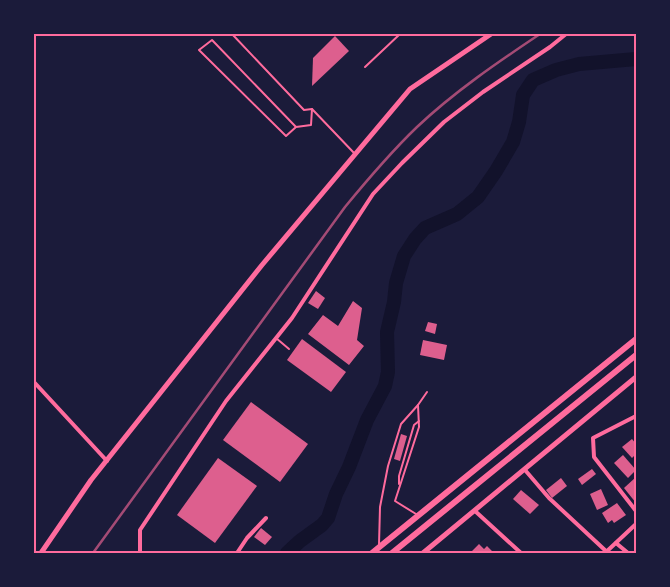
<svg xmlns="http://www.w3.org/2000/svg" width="670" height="587" viewBox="0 0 670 587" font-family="Inter,sans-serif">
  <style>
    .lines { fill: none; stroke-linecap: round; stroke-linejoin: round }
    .river { stroke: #12122b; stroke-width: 14 }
    .building { fill: #dd5f8e }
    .service { stroke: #ff6b9d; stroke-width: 2 }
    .minor { stroke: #ff6b9d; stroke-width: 4 }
    .tertiary { stroke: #ff6b9d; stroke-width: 5 }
    .primary { stroke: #ff6b9d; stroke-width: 6 }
    .rail { stroke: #a44b75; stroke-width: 2.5 }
    .neatline { fill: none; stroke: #ff6b9d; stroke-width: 2 }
  </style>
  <rect width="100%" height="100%" fill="#1b1b3a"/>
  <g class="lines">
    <path class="river" d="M287 553 300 541 322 525 328 518 336 494 349 467 367 420 385 386 388 372 387 332 394 302 396 283 404 256 415 239 425 228 457 214 478 197 496 171 513 142 519 122 523 95 533 80 556 70 579 64 636 59"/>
  </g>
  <g class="building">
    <path d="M335 36 349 51 312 86 313 58Z"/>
    <path d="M316 291 325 298 318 309 308 303Z"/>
    <path d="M353 301 362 308 357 340 364 346 349 365 308 334 323 315 338 326Z"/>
    <path d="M428 322 437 324 435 334 425 331Z"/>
    <path d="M302 339 346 372 331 392 287 360Z"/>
    <path d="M423 340 447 345 444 360 420 355Z"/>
    <path d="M251 402 308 444 280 482 223 440Z"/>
    <path d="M401 434 407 436 400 461 394 459Z"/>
    <path d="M632 439 636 444V454L632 458 622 447Z"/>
    <path d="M623 455 636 470 628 478 614 463Z"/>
    <path d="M218 458 257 486 215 543 177 515Z"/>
    <path d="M592 469 596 474 582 485 578 479Z"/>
    <path d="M636 477V503L624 488Z"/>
    <path d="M561 478 567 486 552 498 546 490Z"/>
    <path d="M601 489 608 505 597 510 590 494Z"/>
    <path d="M521 490 539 505 530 514 513 499Z"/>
    <path d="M617 503 626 515 614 523 612 520 608 523 602 513Z"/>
    <path d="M261 528 272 537 265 545 254 537Z"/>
    <path d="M479 544 484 549 487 546 494 553H470Z"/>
  </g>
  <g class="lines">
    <g class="service">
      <path d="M232 34 304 110 312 109 311 125 296 127 286 136 199 50 212 40 296 127"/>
      <path d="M365 67 400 34"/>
      <path d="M312 109 355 154"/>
      <path d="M276 338 289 349"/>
      <path d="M399 484V476L414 425 419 421"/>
      <path d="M416 514 395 501 419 427 418 405 427 392"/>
      <path d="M379 545 380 507 388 466 401 424 418 405"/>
    </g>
    <g class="minor">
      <path d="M34 382 107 461"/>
      <path d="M636 416 593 438 594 457 636 511"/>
      <path d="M525 470 549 498 607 552"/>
      <path d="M475 511 521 553"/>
      <path d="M616 543 628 553"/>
      <path d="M140 553V530L226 401 292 318 373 194 402 163 444 122 483 92 550 47 566 34"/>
      <path d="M237 553 247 538 266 518"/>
      <path d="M605 553 636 524"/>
    </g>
    <g class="tertiary">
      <path d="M41 553 91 480 262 265 410 89 491 34"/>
      <path d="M423 553 636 377"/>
    </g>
    <g class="primary">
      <path d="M372 553 636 339"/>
      <path d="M392 553 636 355"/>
    </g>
    <path class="rail" d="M93 553 345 207C368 179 391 152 417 127 454 92 498 62 540 34"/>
  </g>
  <rect width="670" height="587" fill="none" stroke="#1b1b3a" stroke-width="70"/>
  <rect x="35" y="35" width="600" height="517" class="neatline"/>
</svg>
